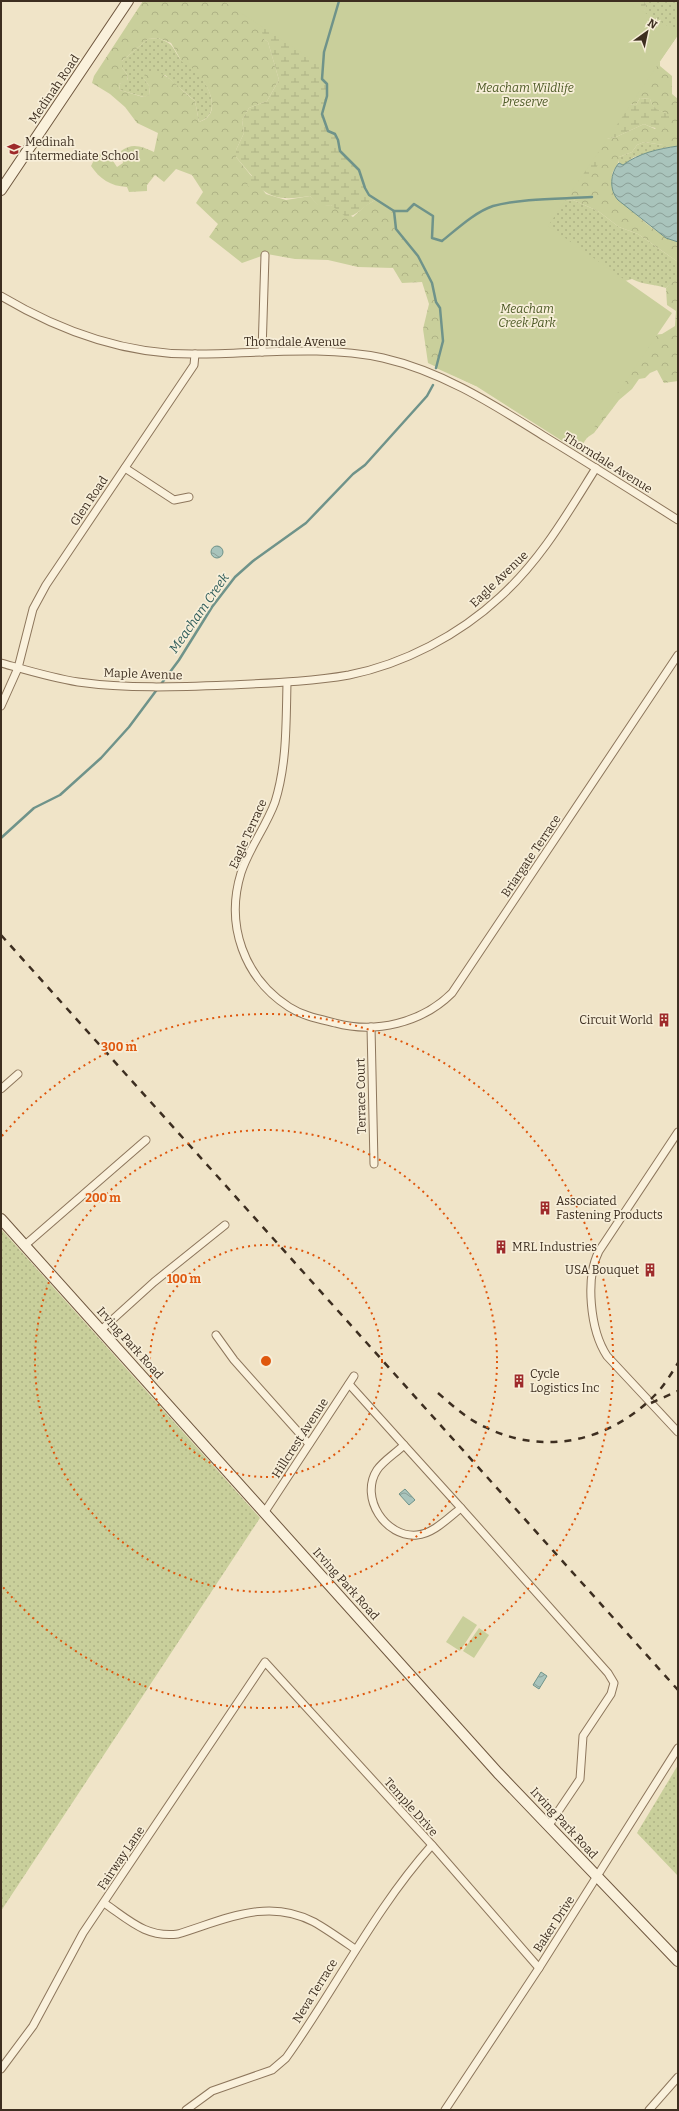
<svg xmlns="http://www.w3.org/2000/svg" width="679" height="2111" viewBox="0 0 679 2111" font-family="Bitter,serif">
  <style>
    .grass { fill: url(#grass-dots) }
    .forest { fill: url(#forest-crowns); fill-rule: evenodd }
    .wetland { fill: url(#wetland-marsh) }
    .park { fill: #c9cf9b }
    .water { fill: url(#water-waves); stroke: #6f938a }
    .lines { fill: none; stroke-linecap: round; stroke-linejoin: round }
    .stream { stroke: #6f938a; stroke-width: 2.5 }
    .street-casing { stroke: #8d765c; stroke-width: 9 }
    .secondary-casing { stroke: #6f573f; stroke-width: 12 }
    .street { stroke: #faf1dc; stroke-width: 7 }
    .secondary { stroke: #faf1dc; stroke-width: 10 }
    .rail { stroke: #3d2e20; stroke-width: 2.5; stroke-dasharray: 7 7; stroke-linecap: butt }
    .ring { fill: none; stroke: #df570d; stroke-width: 2; stroke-dasharray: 2 4 }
    .labels { text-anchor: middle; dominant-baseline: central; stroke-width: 3.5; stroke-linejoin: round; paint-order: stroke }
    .park-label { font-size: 12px; font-style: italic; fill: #4d5a26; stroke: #f7eed8 }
    .street-label { font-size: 12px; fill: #3d2e20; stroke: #f7eed8 }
    .poi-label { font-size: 12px; fill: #3d2e20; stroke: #f7eed8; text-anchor: start }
    .water-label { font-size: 13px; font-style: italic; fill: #2f5d5a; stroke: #f7eed8 }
    .centre { fill: #df570d; stroke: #f7eed8; stroke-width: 2 }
    .ring-label { font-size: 12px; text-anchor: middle; font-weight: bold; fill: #df570d; stroke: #f7eed8; stroke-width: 3.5; stroke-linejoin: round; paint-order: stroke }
  </style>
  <defs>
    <pattern id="grass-dots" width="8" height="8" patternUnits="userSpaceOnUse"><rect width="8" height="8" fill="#c9cf9b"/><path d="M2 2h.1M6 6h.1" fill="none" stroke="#aeb285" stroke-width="1.8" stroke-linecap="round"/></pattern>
    <pattern id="forest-crowns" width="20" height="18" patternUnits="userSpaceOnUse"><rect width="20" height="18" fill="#c9cf9b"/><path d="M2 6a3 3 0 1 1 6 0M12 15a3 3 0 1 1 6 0" fill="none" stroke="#aeb285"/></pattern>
    <pattern id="wetland-marsh" width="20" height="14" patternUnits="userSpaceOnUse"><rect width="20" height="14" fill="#c9cf9b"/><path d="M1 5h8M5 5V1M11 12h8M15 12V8" fill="none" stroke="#aeb285"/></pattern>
    <pattern id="water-waves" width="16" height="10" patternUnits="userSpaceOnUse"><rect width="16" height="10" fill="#a9c4bc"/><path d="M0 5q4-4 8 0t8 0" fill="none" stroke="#8ba098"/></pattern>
  </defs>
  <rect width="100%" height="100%" fill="#f0e4c8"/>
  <g class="grass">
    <path d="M644 1H678V35L660 61 642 19 646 4Z"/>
    <path d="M158 38C176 45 171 47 181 60 184 63 189 63 192 66 205 78 226 113 199 122L195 101 165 75 144 79 150 87 149 95 144 97 120 90 119 84 128 80 127 74 122 68V61L148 39Z"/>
    <path d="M644 142 663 145V148L634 157 623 165 619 163V157L632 152 637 145Z"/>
    <path d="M573 200 598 211 619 227 638 234 678 262V280H674L666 288C654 284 644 285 632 279L467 326 533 206Z"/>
    <path d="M1 1229 260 1518 1 1911Z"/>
    <path d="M678 1765V1876L637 1833Z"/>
  </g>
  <g class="forest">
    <path d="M143 1H299L264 39 268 42 279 80 267 101 249 108 242 120 244 133 236 150V157L266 194 286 200 310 196 319 206 331 205 353 217 365 206 375 200 382 202 394 211 396 229 594 148 599 140 616 137 644 124 655 129 666 113C658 111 652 108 650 99L640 98 636 105 627 104 660 61V66L672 76V94L678 99V146L663 148V145L644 142 637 145 632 152 619 157C620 165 613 168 612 175 611 182 613 189 614 195 634 212 653 233 678 242V262L638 234 619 227 598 211 573 200 533 206 476 386 428 363 423 329 429 304 422 282 402 283 393 268 358 267 328 260 295 259 267 254 242 263 209 237 218 224 196 203 203 192 192 175 176 169 164 182 155 175 147 185V191L129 192 127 187C110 186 100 179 91 166L97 154 109 155 117 167 123 163 121 151C133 142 142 147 154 152L158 133 137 123 125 107 110 94 92 83 94 76ZM158 38 171 43 182 62C201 68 229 113 199 122L195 101C177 88 169 70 145 72L144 79 150 87 149 95 143 97 120 90 119 84 128 81 127 74 122 68V61L148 39Z"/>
    <path d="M674 279 678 280V381L664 383 657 370 650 373 645 378 639 379 632 389 619 400 594 433 582 441 626 338 662 334 675 326 676 311 667 305 666 288Z"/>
  </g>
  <path class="wetland" d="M486 1H586L621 4 625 1H644L646 4 627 104 636 105 640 98 650 99C653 111 662 110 671 116V123C662 131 655 129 644 124L616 137 599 140 594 148 601 155C595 177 587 182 567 191L396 229 394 211 382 202 375 200C365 205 357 216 346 217L331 205 319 207 310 196C291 199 273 201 259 187L251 189 247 185 252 176 236 157V150L244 133 242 120 249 108 267 101 279 80 268 42 264 39 261 29 264 26Z"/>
  <g class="park">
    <path d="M223 1H625L678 32V35L548 226 672 313 578 451 476 386 436 368 443 341 440 308 436 302 432 283 418 256 396 229 394 211 369 195 365 188 359 170 340 151 338 140 335 134 328 131 322 114 327 96V85L322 79 323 67Z"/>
    <path d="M463 1616 477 1625 460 1651 446 1642Z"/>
    <path d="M479 1628 489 1635 474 1658 463 1651Z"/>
  </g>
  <g class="water">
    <path d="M678 146V242L666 238 618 200C609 190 610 173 619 163L623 165C639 153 658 149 678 146Z"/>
    <circle cx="217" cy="552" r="6"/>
    <path d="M405 1489 415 1500 409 1505 399 1494Z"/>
    <path d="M541 1672 547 1676 539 1689 533 1685Z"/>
  </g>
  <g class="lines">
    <g class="stream">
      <path d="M339 1 324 52 322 79 327 84V96L322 114 328 131 335 134 338 140 340 151 359 170 365 188 369 195 394 211 396 229 418 256 432 283 436 302 440 308 443 341 436 368"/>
      <path d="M394 211H407L414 204 433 216 432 238 442 241C457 229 475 212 493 206 523 198 561 199 592 197"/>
      <path d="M1 838 34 808 60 795 101 758 129 727 179 660 212 607 235 577 253 561 306 523 353 474 365 465 427 396 433 385"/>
    </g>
    <g class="street-casing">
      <g id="street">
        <path d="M1 296C60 331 126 355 196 354 258 354 321 345 383 358 444 372 494 405 547 438 591 465 634 492 678 520"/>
        <path d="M262 352 265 255"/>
        <path d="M125 468 174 500 189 497"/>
        <path d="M1 663C26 670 52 678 78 682 128 689 178 687 229 685 269 683 309 682 349 675 404 664 459 635 500 597 541 560 567 514 596 468"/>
        <path d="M287 683C286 723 287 764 275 802 266 827 249 848 241 873 225 925 244 978 289 1007 303 1016 319 1019 335 1023 375 1034 422 1023 452 993L678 655"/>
        <path d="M1 706 18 668 33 609 46 585 194 365 195 354"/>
        <path d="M371 1027 374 1164"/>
        <path d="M1 1089 18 1074"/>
        <path d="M678 1132 599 1251C585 1278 590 1330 607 1356L678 1432"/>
        <path d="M24 1246 146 1140"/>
        <path d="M101 1330 154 1282 225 1225"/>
        <path d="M216 1335 234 1360 309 1444"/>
        <path d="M349 1384 404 1445"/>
        <path d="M404 1445 461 1508C448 1518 433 1534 417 1535 386 1538 359 1498 377 1470 383 1461 396 1453 404 1445Z"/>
        <path d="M461 1508 608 1673 614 1683 611 1694 583 1736 580 1779 549 1825"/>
        <path d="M264 1513 354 1376"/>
        <path d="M104 1903C129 1920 146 1938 178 1934 224 1920 267 1897 314 1922 328 1930 342 1940 355 1949"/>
        <path d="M1 2069 33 2026 83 1933 265 1662 432 1845 539 1968"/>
        <path d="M186 2110 212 2091 272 2070 286 2058C336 1988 374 1910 432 1845"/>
        <path d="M445 2110 539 1968 678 1748"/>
        <path d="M649 2110 678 2077"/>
      </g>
    </g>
    <g class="secondary-casing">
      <g id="secondary">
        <path d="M1 190 128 1"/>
        <path d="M1 1219 498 1773 678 1961"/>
      </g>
    </g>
    <use href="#street" class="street"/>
    <use href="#secondary" class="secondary"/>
    <g class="rail">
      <path d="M1 935 678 1690"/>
      <path d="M438 1393C453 1406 467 1419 485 1427 544 1456 609 1442 655 1395 664 1386 671 1374 678 1363"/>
      <path d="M651 1403 678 1391"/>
    </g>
  </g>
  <g class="ring">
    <circle cx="266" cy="1361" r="116"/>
    <circle cx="266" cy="1361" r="231"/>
    <path d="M2 1136A347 347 0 1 1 2 1586"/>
  </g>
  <defs>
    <g id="school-bare" transform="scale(1.08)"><path d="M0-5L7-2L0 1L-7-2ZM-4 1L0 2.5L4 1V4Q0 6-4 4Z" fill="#9e2a2b" stroke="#f7eed8" stroke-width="2.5" paint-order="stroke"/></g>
    <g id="building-bare" transform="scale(1.08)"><path d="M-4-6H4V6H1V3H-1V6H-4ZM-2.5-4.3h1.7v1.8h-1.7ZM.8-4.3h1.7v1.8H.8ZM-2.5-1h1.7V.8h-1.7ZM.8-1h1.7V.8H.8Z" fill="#9e2a2b" stroke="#f7eed8" stroke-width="2.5" paint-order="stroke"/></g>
  </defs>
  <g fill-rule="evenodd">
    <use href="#school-bare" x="14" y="149"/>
    <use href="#building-bare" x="664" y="1020"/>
    <use href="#building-bare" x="545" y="1208"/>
    <use href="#building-bare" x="501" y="1247"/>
    <use href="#building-bare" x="650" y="1270"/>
    <use href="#building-bare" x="519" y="1381"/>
  </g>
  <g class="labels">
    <g class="park-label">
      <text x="525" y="88">Meacham Wildlife<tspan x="525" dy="14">Preserve</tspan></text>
      <text x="527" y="309">Meacham<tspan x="527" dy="14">Creek Park</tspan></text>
    </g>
    <g class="street-label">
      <text transform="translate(54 89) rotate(-56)">Medinah Road</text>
      <text x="295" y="342">Thorndale Avenue</text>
      <text transform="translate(608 463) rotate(32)">Thorndale Avenue</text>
      <text transform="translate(89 501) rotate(-56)">Glen Road</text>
      <text transform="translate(499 579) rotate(-44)">Eagle Avenue</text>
      <text transform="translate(143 674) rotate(2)">Maple Avenue</text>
      <text transform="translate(248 834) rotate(-66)">Eagle Terrace</text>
      <text transform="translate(531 856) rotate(-56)">Briargate Terrace</text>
      <text transform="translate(361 1096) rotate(-91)">Terrace Court</text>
      <text transform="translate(130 1343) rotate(48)">Irving Park Road</text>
      <text transform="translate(300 1438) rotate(-57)">Hillcrest Avenue</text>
      <text transform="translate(346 1584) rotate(48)">Irving Park Road</text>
      <text transform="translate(411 1807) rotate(48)">Temple Drive</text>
      <text transform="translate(564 1823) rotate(47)">Irving Park Road</text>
      <text transform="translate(121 1858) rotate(-56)">Fairway Lane</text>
      <text transform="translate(554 1924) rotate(-57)">Baker Drive</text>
      <text transform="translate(315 1991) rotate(-58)">Neva Terrace</text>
    </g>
    <g class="poi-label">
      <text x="25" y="142">Medinah<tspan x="25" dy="14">Intermediate School</tspan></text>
      <text x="653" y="1020" text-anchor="end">Circuit World</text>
      <text x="556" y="1201">Associated<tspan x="556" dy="14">Fastening Products</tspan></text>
      <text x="512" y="1247">MRL Industries</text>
      <text x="639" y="1270" text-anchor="end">USA Bouquet</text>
      <text x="530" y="1374">Cycle<tspan x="530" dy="14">Logistics Inc</tspan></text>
    </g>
    <g class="water-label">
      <text transform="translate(199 613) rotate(-55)">Meacham Creek</text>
    </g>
  </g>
  <circle cx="266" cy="1361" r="6" class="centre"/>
  <g class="ring-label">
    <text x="119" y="1051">300 m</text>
    <text x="103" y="1202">200 m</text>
    <text x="184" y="1283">100 m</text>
  </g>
  <rect width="679" height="2111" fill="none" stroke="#3d2e20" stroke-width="4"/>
  <g transform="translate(647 32) rotate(33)" stroke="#f7eed8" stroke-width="3" paint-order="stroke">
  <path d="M0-3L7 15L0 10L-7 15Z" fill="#3d2e20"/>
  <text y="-6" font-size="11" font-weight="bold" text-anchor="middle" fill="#3d2e20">N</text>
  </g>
</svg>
